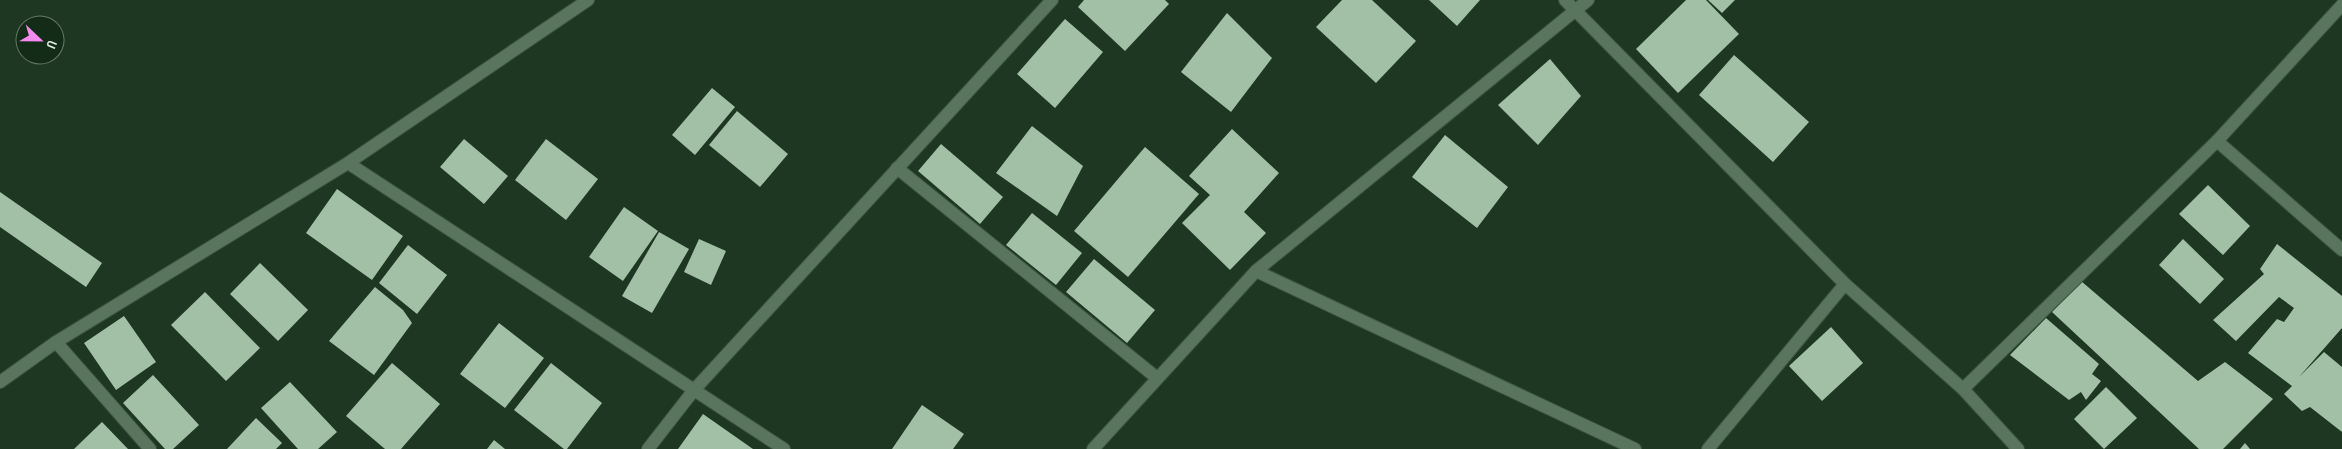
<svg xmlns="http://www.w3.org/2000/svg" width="2342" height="449" viewBox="0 0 2342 449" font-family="'Sofia Sans Condensed',sans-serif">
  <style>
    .building { fill: #a2c0a6 }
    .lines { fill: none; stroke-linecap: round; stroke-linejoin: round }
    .minor-casing { stroke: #3c5442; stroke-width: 14 }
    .minor { stroke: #59755e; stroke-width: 12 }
  </style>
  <rect width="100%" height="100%" fill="#1d3722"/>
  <g class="building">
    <path d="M1084 0H1165L1169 4 1125 51 1078 7Z"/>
    <path d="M1342 0H1372L1416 41 1376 83 1316 27Z"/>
    <path d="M1429 0H1480L1457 26Z"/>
    <path d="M1686 0H1706L1739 34 1678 93 1636 49Z"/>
    <path d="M1708 0H1735L1722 13Z"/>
    <path d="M1227 13 1272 58 1231 112 1181 72Z"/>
    <path d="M1065 19 1103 52 1055 108 1017 74Z"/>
    <path d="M1734 55 1809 122 1773 162 1699 95Z"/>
    <path d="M1550 59 1581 96 1538 145 1498 105Z"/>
    <path d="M712 88 735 107 695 155 672 135Z"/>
    <path d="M737 111 788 154 760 187 709 145Z"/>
    <path d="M1032 126 1083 166 1057 216 996 173Z"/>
    <path d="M1232 129 1279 173 1244 212 1266 233 1230 270 1182 223 1210 195 1189 176Z"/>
    <path d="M1445 135 1508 187 1477 228 1412 177Z"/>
    <path d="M464 139 508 176 484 204 440 167Z"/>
    <path d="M546 139 598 179 566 220 515 180Z"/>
    <path d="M941 144 1003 197 980 224 918 171Z"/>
    <path d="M1145 147 1199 194 1128 277 1074 231Z"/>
    <path d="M2208 185 2250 226 2223 255 2179 214Z"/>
    <path d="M337 189 403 236 372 280 306 233Z"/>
    <path d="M0 192 102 263 86 287 0 227Z"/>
    <path d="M624 207 658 231 623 281 589 257Z"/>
    <path d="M1032 213 1082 253 1056 285 1006 245Z"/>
    <path d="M659 232 689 249 652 313 622 296Z"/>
    <path d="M699 239 726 251 711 285 684 272Z"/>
    <path d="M2183 239 2224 279 2200 304 2159 265Z"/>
    <path d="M2277 244 2342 296V328L2299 377 2324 352 2342 367V432L2310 407 2302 411 2284 394 2292 386 2248 353 2277 319 2284 322 2294 308 2279 297 2236 341 2213 320 2264 274 2260 269Z"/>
    <path d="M408 245 447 275 417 314 379 283Z"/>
    <path d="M1094 259 1155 310 1127 343 1066 292Z"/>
    <path d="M260 263 308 310 278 341 230 294Z"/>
    <path d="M2081 281 2198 381 2225 362 2273 399 2223 449H2199L2052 312Z"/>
    <path d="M375 287 403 310 412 323 374 375 329 341Z"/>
    <path d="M205 292 260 348 226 381 171 325Z"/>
    <path d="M124 316 156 362 116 390 84 343Z"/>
    <path d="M2046 318 2099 364 2092 374 2101 381 2086 400 2081 392 2069 400 2010 355Z"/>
    <path d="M499 323 544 358 505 408 460 374Z"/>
    <path d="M1831 327 1863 363 1822 401 1789 366Z"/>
    <path d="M392 363 440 404 401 449H385L346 416Z"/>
    <path d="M551 363 602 403 567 449H564L514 410Z"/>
    <path d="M153 375 199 425 173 449H165L123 403Z"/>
    <path d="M290 382 337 432 318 449H298L261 408Z"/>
    <path d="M2106 387 2137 418 2104 449 2074 419Z"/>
    <path d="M922 405 964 434 953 449H892Z"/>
    <path d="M703 414 753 449H678Z"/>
    <path d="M256 418 282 443 276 449H227Z"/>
    <path d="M102 422 128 449H74Z"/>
    <path d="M494 440 505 449H487Z"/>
    <path d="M2245 443 2250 449H2240Z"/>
  </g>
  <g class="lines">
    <g class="minor-casing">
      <g id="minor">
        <path d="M1565 0 1845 284 1963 389"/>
        <path d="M2217 141 2342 250"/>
        <path d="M348 163 784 449"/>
        <path d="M897 168 1157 378"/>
        <path d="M1256 271 1635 449"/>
        <path d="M56 342 150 449"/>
        <path d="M0 382 56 342 348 163 588 0"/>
        <path d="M648 449 694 390 1052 0"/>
        <path d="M1093 449 1256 271 1588 0"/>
        <path d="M1708 449 1845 284"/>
        <path d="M2018 449 1963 389 2217 141 2342 5"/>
      </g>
    </g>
    <use href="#minor" class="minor"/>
  </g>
  <g transform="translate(40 40) rotate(112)"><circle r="24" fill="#132c18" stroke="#647968"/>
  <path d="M0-4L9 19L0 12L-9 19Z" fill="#f589ee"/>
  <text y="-8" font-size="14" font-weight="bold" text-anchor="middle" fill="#ddecdf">U</text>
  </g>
</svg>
